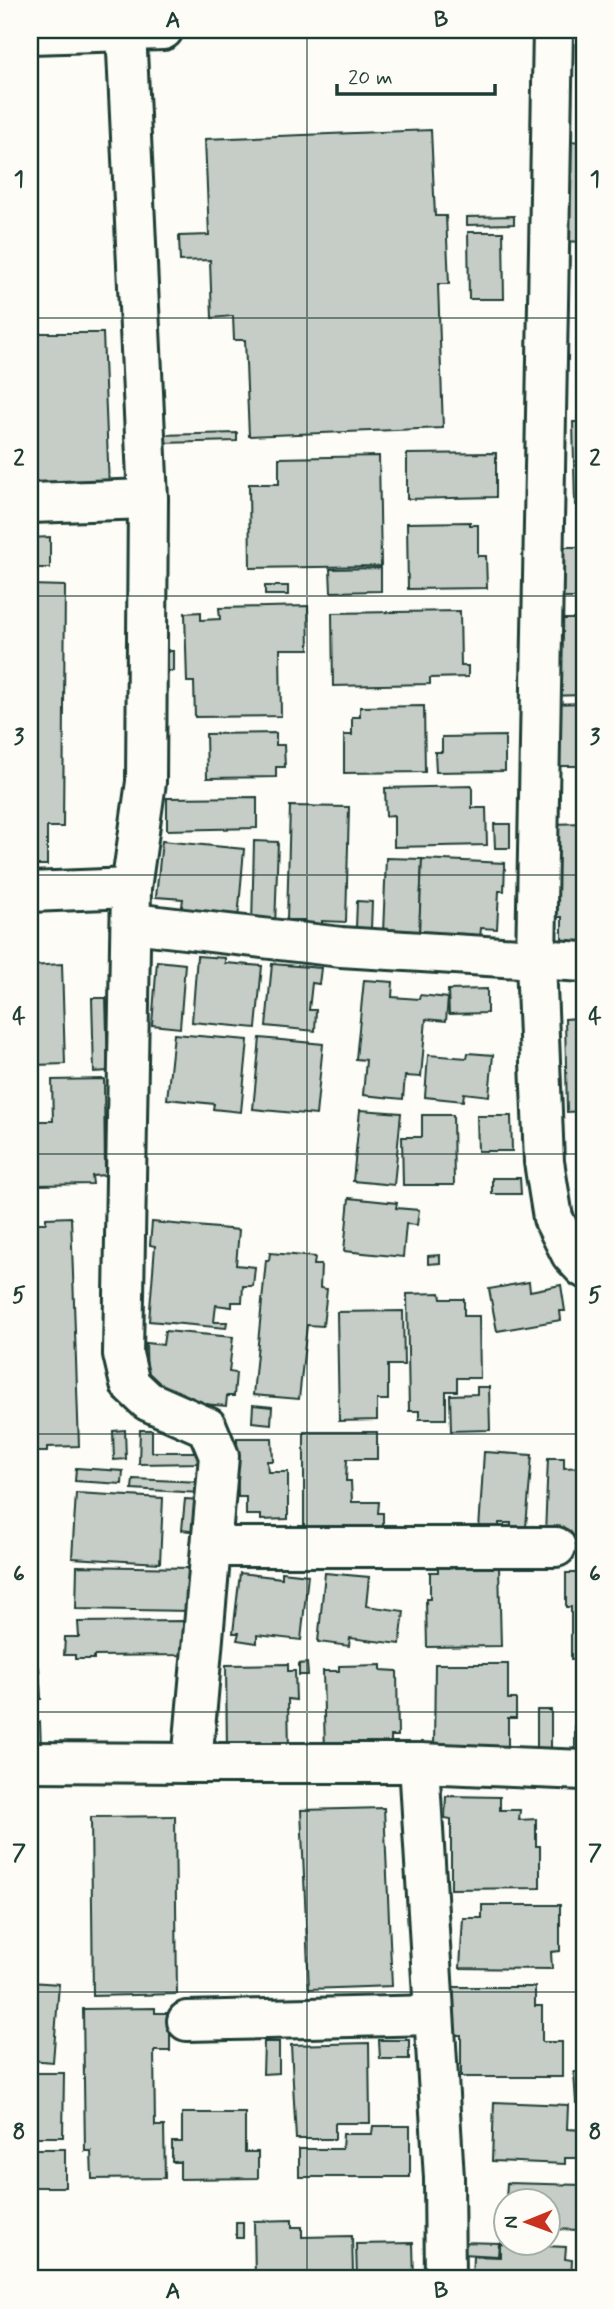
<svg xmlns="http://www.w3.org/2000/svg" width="614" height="2309" viewBox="0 0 614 2309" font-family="Mynerve,sans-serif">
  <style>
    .building { fill: #c6cdc7; stroke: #1f3d34; stroke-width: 2 }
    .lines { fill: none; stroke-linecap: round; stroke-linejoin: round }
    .street-casing { stroke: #1f3d34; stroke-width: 44 }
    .secondary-casing { stroke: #1f3d34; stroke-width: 44 }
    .street { stroke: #fdfcf7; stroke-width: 38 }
    .secondary { stroke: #fdfcf7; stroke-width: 38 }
    .grid { fill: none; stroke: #1f3d34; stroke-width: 2; stroke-opacity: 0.55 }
    .neatline { fill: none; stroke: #1f3d34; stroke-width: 2.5 }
    .grid-label { font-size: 23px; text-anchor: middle; font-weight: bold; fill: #1f3d34 }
  </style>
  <rect width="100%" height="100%" fill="#fdfcf7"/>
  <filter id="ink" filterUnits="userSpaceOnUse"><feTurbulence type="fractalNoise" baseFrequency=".0143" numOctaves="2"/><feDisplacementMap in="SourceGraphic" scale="14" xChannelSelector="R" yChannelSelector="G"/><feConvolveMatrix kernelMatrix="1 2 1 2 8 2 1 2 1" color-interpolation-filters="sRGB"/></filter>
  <g filter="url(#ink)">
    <g class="building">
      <path d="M431 130 435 216H446L449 284H438L443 428 249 436 245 340H234L233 316 212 318 210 260 180 261 179 236 209 235 205 139Z"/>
      <path d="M567 141 584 142V242L562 241Z"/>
      <path d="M514 216V224L467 225V217Z"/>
      <path d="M468 232H503L504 299H469Z"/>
      <path d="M30 246H33L35 303H30Z"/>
      <path d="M30 333H103L109 488 30 492Z"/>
      <path d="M573 422H584V504L575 505Z"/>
      <path d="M237 433V441L162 443 161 435Z"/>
      <path d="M496 453V497L407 499V454Z"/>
      <path d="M379 456 381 566 250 568 249 484H279V458Z"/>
      <path d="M470 522V525H478V556H486L487 588 408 589 407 523Z"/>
      <path d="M50 537V568H30V538Z"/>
      <path d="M560 547H584V598H561Z"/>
      <path d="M381 568V591L331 592 330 569Z"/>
      <path d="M30 585 65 586 63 827H47V865H30Z"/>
      <rect x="265" y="586" width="23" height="9"/>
      <path d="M308 606 309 649H280L281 716 195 717 194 682H187L185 613 201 612V620L220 619 219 608Z"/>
      <path d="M460 611 461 666H468V677L430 678V684L333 686 332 613Z"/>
      <path d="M549 619H584V695L546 696Z"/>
      <path d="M164 651H173V671H165Z"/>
      <path d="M584 703V766H550L549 704Z"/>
      <path d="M424 706 425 772 344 773V735H352V717H360V707Z"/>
      <path d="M276 733V745H284L285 767H276V777L207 778 206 734Z"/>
      <path d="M505 736V771L436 772 435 752H442V737Z"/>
      <path d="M581 774H584V806H582Z"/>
      <path d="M472 786V808H486L487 845 394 847V815L386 816 385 788Z"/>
      <path d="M257 797V828L167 830V798Z"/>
      <path d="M290 806 349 807 346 922 322 921V927L304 926V920H287Z"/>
      <path d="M584 823V941H562V917H554L553 824Z"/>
      <path d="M494 824H510V848H495Z"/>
      <path d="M162 841 244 849 238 919 181 914 183 899 156 897Z"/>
      <path d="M254 841 278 842 275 927 252 926Z"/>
      <path d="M386 858 422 859 419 935 383 933Z"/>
      <path d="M422 859 505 863 504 891H499L497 929 481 928 480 938 419 935Z"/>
      <path d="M357 901 372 902 371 929 356 928Z"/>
      <path d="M197 956 225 958V963L262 966 256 1028 192 1022Z"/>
      <path d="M157 961 185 964 180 1028 152 1025Z"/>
      <path d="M62 964 65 1064 35 1065 36 1115 30 1116V966Z"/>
      <path d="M272 964 321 968 319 984 312 983 309 1010H316L315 1031 266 1026Z"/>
      <path d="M364 980 393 982 392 997 419 999 420 995 448 998 446 1021 426 1019 421 1077 405 1076 403 1099 363 1095 366 1060 356 1059Z"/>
      <path d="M487 989V1013L449 1014 448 990Z"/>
      <path d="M92 998H106L108 1071 94 1072Z"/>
      <path d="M578 1008H584V1111L567 1112 565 1019 579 1018Z"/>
      <path d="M174 1034 248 1040 241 1112 213 1109 214 1104 167 1099Z"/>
      <path d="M260 1038 323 1044 316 1115 253 1109Z"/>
      <path d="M468 1053 493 1055 489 1096 464 1093 463 1101 425 1097 428 1055 467 1058Z"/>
      <path d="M104 1079 105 1175 92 1176 93 1184 38 1185 37 1121H53L52 1080Z"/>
      <path d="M360 1110 401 1113 394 1185 353 1181Z"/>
      <path d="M422 1115H453L454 1185H403L402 1137H422Z"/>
      <path d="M477 1116H511L512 1151H478Z"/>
      <path d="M578 1131H584V1208H579Z"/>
      <path d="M492 1178H520L521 1194H492Z"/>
      <path d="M349 1198 397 1203 396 1208 419 1210 417 1225 406 1224 403 1257 344 1251Z"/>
      <path d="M71 1217 79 1446 47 1447V1452H30V1223H46V1218Z"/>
      <path d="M152 1222 239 1230 236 1265 255 1267 253 1286H243L242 1302H232V1307L216 1305 214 1322H227L226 1328 149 1321 155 1246 150 1245Z"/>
      <path d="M270 1253 315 1257 314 1265H321L320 1288 327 1289 323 1326 307 1325 299 1399 253 1395 266 1260H269Z"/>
      <path d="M440 1255V1263L428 1264V1256Z"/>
      <path d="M529 1282 530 1291 561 1285 565 1311H560L561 1320 497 1331 489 1289Z"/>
      <path d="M440 1293 441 1299H464V1316H479L480 1378H457V1391H446V1419H419V1411H409L407 1294Z"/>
      <path d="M403 1311 404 1365H388V1400H377V1420L339 1421 337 1312Z"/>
      <path d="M165 1331 233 1337 229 1372 236 1373 234 1396H227L226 1406 181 1402 147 1391 146 1343 163 1345Z"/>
      <path d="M477 1387H489L490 1430 451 1431 450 1395 477 1394Z"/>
      <path d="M253 1405 272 1407 271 1424 252 1422Z"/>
      <path d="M125 1430 126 1459 114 1460 113 1431Z"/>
      <path d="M140 1430H152V1452H198L199 1463 139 1464Z"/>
      <path d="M304 1432H377V1459H347L346 1481H351L352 1502H379L378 1513H383V1525H395L394 1533H347V1527L336 1526 335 1534 304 1533Z"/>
      <path d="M237 1438H272L273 1461H267L268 1472H288V1519L261 1520V1515H246V1497H238Z"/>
      <path d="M484 1452 532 1455 526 1527 532 1526 531 1536 510 1534 511 1523H499V1531L479 1530Z"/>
      <path d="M548 1458H564V1468L584 1467V1558H581V1552H564L545 1535Z"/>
      <path d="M76 1468 123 1471 122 1484 75 1481Z"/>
      <path d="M133 1479 201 1482 200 1493 132 1489Z"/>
      <path d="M76 1493 163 1498 160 1563 72 1558Z"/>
      <path d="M185 1499 200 1500 197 1532 182 1530Z"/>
      <path d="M77 1566 190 1568V1611L76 1609Z"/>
      <path d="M499 1566 501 1646 427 1647 426 1599H430V1572H438V1567Z"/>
      <path d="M282 1572 308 1575 301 1640 257 1635V1643L237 1640 239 1633H233L240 1573 282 1578Z"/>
      <path d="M325 1573 369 1577 366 1606 404 1611 400 1644 350 1638 349 1646 318 1642Z"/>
      <path d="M566 1573H584V1659H571V1607H566Z"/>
      <path d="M183 1621 184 1655 94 1656V1659H75V1655H64L65 1637H79L78 1622Z"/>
      <path d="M307 1663 308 1675H299V1664Z"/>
      <path d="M288 1664V1671H295L296 1700 288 1699 289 1750 227 1751 226 1665Z"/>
      <path d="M435 1664H508V1699H516V1718H508V1750H434Z"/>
      <path d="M381 1665V1670L397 1671 398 1736H391V1752L325 1753 323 1671H339V1666Z"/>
      <path d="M39 1667 41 1699H33V1722H40L41 1748 30 1749V1668Z"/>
      <rect x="575" y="1699" width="9" height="64"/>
      <rect x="537" y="1710" width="14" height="44"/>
      <path d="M446 1796 500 1797V1810H520L519 1820 536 1819V1846H540V1888L451 1889V1819L445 1818Z"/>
      <path d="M30 1806 32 1808 30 1909Z"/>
      <path d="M384 1808 392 1986 309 1989 301 1810Z"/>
      <path d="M581 1811H584L582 1885Z"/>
      <path d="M175 1816 177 1994 93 1996 91 1817Z"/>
      <path d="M579 1886H584V1946L583 1934H580Z"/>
      <path d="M482 1905H560V1951L551 1952 552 1969 460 1968 463 1918H482Z"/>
      <path d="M30 1982 59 1984 53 2062 30 2060Z"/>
      <path d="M453 1987H535V2006H542V2042H562V2077H461V2035H453Z"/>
      <path d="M155 2008V2013H170V2051H154L155 2126H164L165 2178 92 2179 91 2151H85L83 2009Z"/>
      <path d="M379 2040H409V2059H380Z"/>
      <path d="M264 2042H279V2073L263 2074Z"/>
      <path d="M369 2043 370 2123H335V2139H296L291 2045Z"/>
      <path d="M574 2072H584V2103H576Z"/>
      <path d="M30 2073H64L63 2137H30Z"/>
      <path d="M494 2102 568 2105 567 2129 584 2130 583 2158H565V2164L492 2161Z"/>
      <path d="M182 2113H245V2152H258V2178L180 2179V2162H172V2142H182Z"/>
      <path d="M373 2126H410V2177H299V2149H342L343 2134H372Z"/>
      <rect x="30" y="2149" width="35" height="38"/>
      <path d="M507 2183 583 2185 582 2230 548 2229V2200H506Z"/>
      <path d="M292 2220V2227H302V2237L352 2236 353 2273H321V2279H255L254 2221Z"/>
      <rect x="236" y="2222" width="7" height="16"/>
      <path d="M460 2242 499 2243 498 2256 461 2254Z"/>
      <path d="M413 2243 414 2279H357L356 2244Z"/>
      <path d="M500 2244 566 2247 565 2259 572 2260 571 2279H472L473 2256 500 2257Z"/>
    </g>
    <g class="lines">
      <g class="street-casing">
        <g id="street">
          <path d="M126 30 148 499 146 782 131 888 123 1354 130 1384 148 1401 207 1427 219 1456 192 1763H419L444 2178 445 2279"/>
          <path d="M553 30 536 961 544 1162 553 1218 571 1254 584 1268"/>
          <path d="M30 503 148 499"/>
          <path d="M30 892 131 888"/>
          <path d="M132 923 341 947 584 962"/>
          <path d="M211 1547H556"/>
          <path d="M30 1762 192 1763"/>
          <path d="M419 1763 584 1770"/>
          <path d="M187 2021 434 2015"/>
        </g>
      </g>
      <g class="secondary-casing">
        <path id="secondary" d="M30 34 163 30"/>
      </g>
      <use href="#street" class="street"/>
      <use href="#secondary" class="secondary"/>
    </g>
  </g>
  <path class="grid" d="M307 30V2279M30 318H584M30 596H584M30 875H584M30 1154H584M30 1434H584M30 1712H584M30 1992H584"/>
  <rect width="614" height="2309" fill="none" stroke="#fdfcf7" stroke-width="77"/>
  <g transform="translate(527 2222) rotate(269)"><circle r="33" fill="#fdfcf7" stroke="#a4b0a9" stroke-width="2"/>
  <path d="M0-5L12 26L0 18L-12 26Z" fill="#c8321e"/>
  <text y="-10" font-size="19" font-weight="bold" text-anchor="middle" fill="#1f3d34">N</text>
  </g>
  <path d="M337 84v10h158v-10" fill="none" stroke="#1f3d34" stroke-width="3.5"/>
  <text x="348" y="84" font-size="21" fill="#1f3d34" stroke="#fdfcf7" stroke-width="5" paint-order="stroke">20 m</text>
  <rect x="38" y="38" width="538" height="2232" class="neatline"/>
  <g class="grid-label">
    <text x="173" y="27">A</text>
    <text x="441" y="27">B</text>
    <text x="19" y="186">1</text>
    <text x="595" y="186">1</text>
    <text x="19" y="465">2</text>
    <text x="595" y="465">2</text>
    <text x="19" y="744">3</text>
    <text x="595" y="744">3</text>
    <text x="19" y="1023">4</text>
    <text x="595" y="1023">4</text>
    <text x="19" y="1302">5</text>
    <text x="595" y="1302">5</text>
    <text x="19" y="1581">6</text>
    <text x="595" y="1581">6</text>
    <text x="19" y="1860">7</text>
    <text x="595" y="1860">7</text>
    <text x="19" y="2139">8</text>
    <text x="595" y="2139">8</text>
    <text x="173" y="2298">A</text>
    <text x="441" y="2298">B</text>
  </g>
</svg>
